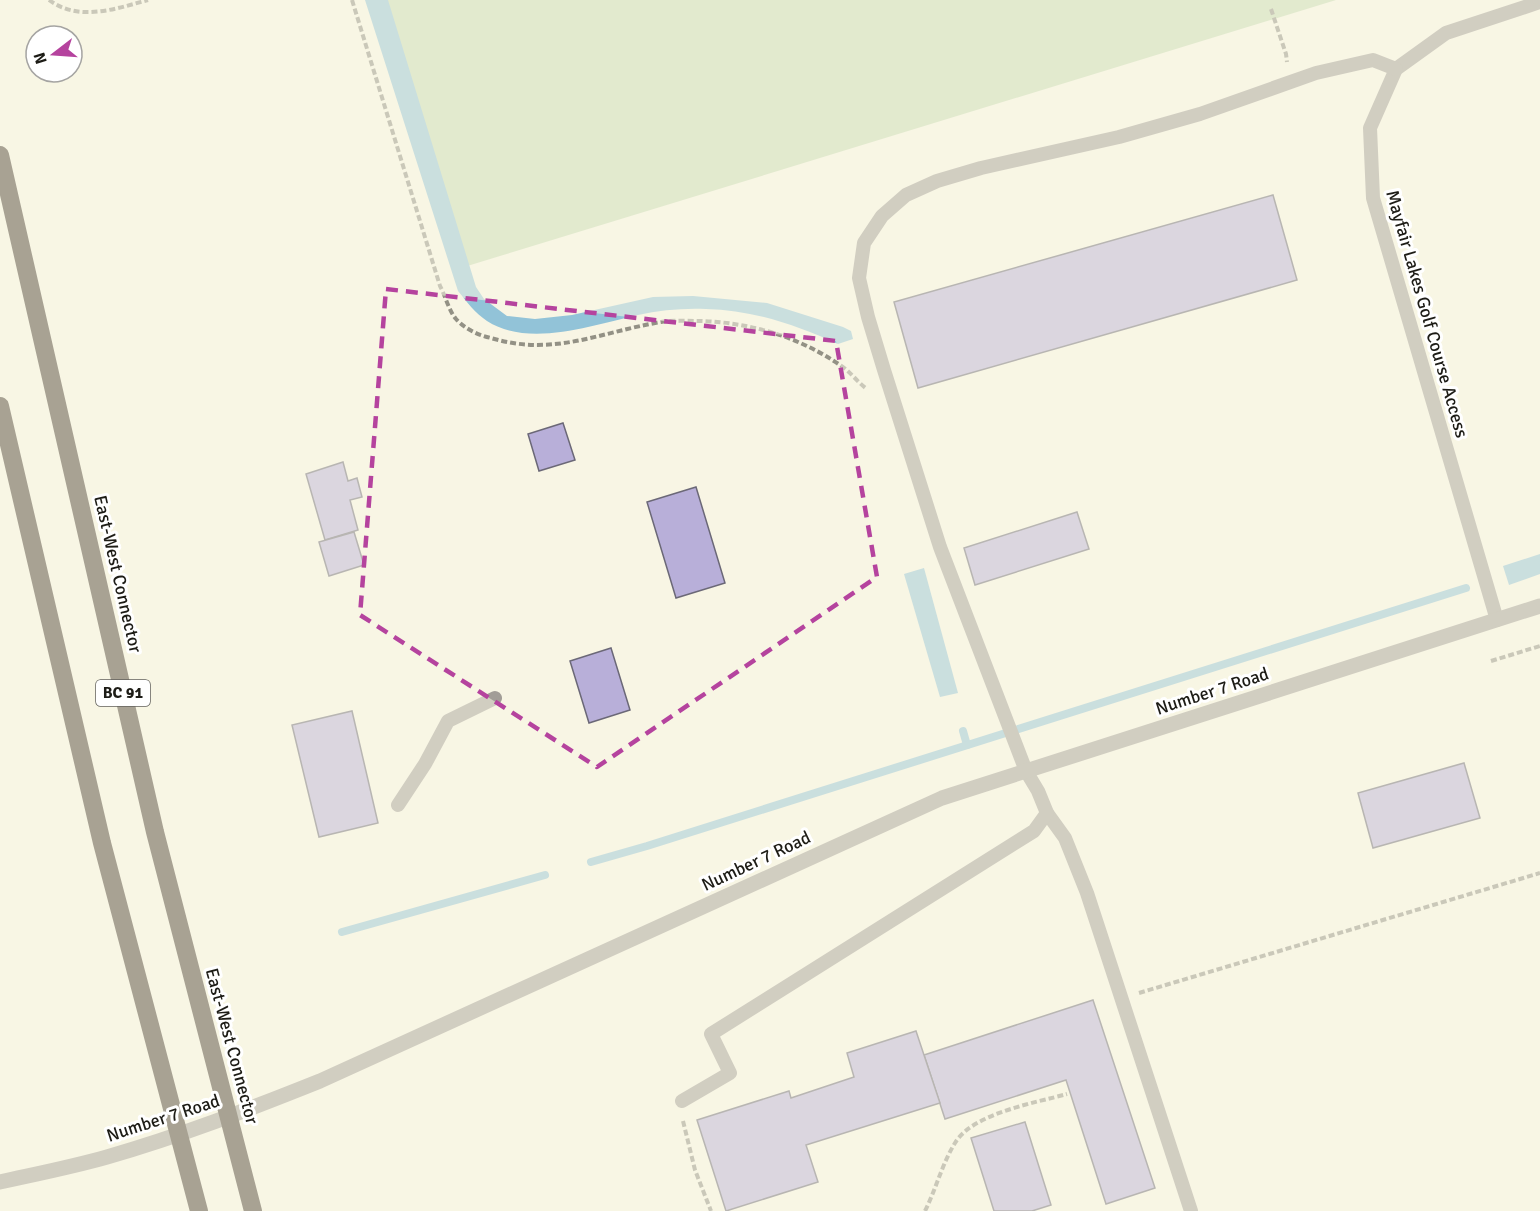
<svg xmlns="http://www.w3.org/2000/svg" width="1540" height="1211" viewBox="0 0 1540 1211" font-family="Signika,sans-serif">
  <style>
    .green { fill: #c7dbb4 }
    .water { fill: #92c3d8 }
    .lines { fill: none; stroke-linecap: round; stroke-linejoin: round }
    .stream { stroke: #92c3d8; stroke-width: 8 }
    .building { fill: #b8afd9; stroke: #6b6877; stroke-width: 1.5 }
    .path { stroke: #939185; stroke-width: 4; stroke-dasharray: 6 3; stroke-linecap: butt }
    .lane { stroke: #a29d97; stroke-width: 14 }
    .street { stroke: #a29d97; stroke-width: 15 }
    .highway { stroke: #473d32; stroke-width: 18 }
    .marked { fill: none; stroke: #b5439e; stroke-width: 4.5; stroke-dasharray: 12 8; stroke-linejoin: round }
    .labels { text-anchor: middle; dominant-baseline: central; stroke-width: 6; stroke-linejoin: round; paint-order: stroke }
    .shield { fill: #fff; stroke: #61605c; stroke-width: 1.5 }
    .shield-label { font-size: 16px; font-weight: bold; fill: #1d1c16 }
    .street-label { font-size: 18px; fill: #1d1c16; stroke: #fff }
  </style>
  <rect width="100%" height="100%" fill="#f8f5e4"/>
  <path class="green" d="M371 0H1336L464 267Z"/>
  <g class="water">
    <path d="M365 0H388L476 287 484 299 507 316 535 319 572 315 653 297 693 296 767 303 843 327 851 331 853 339 838 344C796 325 753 310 706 309 684 308 660 310 638 315 593 325 529 348 487 321 475 313 467 302 458 291Z"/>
    <path d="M1540 554V574L1509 585 1503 566Z"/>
    <path d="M924 568 958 693 940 697 904 574Z"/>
  </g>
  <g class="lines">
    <g class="stream">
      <path d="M963 731 967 745"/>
      <path d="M591 862 647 846 1466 588"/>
      <path d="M342 932 545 875"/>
    </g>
  </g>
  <g class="building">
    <path d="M1273 195 1297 280 918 388 894 302Z"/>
    <path d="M563 423 575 460 539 471 528 434Z"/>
    <path d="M343 462 348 481 357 478 362 497 350 500 358 530 325 540 306 474Z"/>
    <path d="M696 487 725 583 676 598 647 502Z"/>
    <path d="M1077 512 1089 549 975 585 964 548Z"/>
    <path d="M354 532 364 565 329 576 319 542Z"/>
    <path d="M611 648 630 710 589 723 570 661Z"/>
    <path d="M352 711 378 823 319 837 292 725Z"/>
    <path d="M1464 763 1480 818 1373 848 1358 793Z"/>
    <path d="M1093 1000 1155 1188 1106 1204 1066 1080 945 1119 924 1055Z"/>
    <path d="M916 1031 940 1103 806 1145 818 1182 726 1211 697 1120 789 1091 791 1098 854 1077 847 1053Z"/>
    <path d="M1025 1122 1051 1205 1032 1211H994L971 1138Z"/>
  </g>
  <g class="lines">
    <g class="path">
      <path d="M49 0C79 22 115 9 148 0"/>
      <path d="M352 0 440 286C445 295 449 311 456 319 465 329 478 335 491 338 554 357 600 332 661 322 674 320 689 321 702 321 752 323 799 337 840 365 850 371 857 382 867 389"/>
      <path d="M1271 9 1286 54 1287 62"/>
      <path d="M1491 661 1540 646"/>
      <path d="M1139 993 1540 873"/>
      <path d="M683 1121 695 1170 711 1211"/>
      <path d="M925 1211C936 1189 942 1164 955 1143 973 1113 1035 1103 1067 1094"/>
    </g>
    <g class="lane">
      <path d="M1497 620 1373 198 1370 128 1396 69 1446 33 1540 2"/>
      <path d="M398 805 425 764 448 721 495 698"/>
      <path d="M1047 813 1065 838 1087 893 1191 1211"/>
      <path d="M682 1101 730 1073 711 1034 1034 831 1047 813 1038 791 1026 771 940 547 884 370 868 317 859 278 864 243 882 216 906 195 937 181 981 168 1119 137 1200 114 1316 73 1373 60 1396 69"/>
    </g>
    <path class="street" d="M0 1182C36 1174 72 1167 107 1157 180 1136 250 1109 320 1081L942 798 1540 606"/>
    <g class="highway">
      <path d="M0 155 155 832 253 1211"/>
      <path d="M0 406 102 843 199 1211"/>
    </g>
  </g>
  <path d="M0 0H1540V1211H0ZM386 289 836 341 877 577 597 767 360 615Z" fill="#f8f5e4" fill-opacity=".55" fill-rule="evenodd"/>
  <path class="marked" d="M386 289 836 341 877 577 597 767 360 615Z"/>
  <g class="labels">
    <rect class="shield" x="96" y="680" width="54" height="26" rx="4.5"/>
    <g class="shield-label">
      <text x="123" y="693">BC 91</text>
    </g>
    <g class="street-label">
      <text transform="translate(1427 314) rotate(74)">Mayfair Lakes Golf Course Access</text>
      <text transform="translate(118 574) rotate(77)">East-West Connector</text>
      <text transform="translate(1212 691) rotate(-18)">Number 7 Road</text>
      <text transform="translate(756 861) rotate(-25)">Number 7 Road</text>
      <text transform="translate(232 1046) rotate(75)">East-West Connector</text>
      <text transform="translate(163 1118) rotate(-18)">Number 7 Road</text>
    </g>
  </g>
  <g transform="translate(54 54) rotate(253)"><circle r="28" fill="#ffffff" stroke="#a5a4a2" stroke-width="1.5"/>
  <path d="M0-4.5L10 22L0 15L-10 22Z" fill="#b5439e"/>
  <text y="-9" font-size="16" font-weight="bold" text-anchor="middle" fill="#1d1c16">N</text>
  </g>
</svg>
